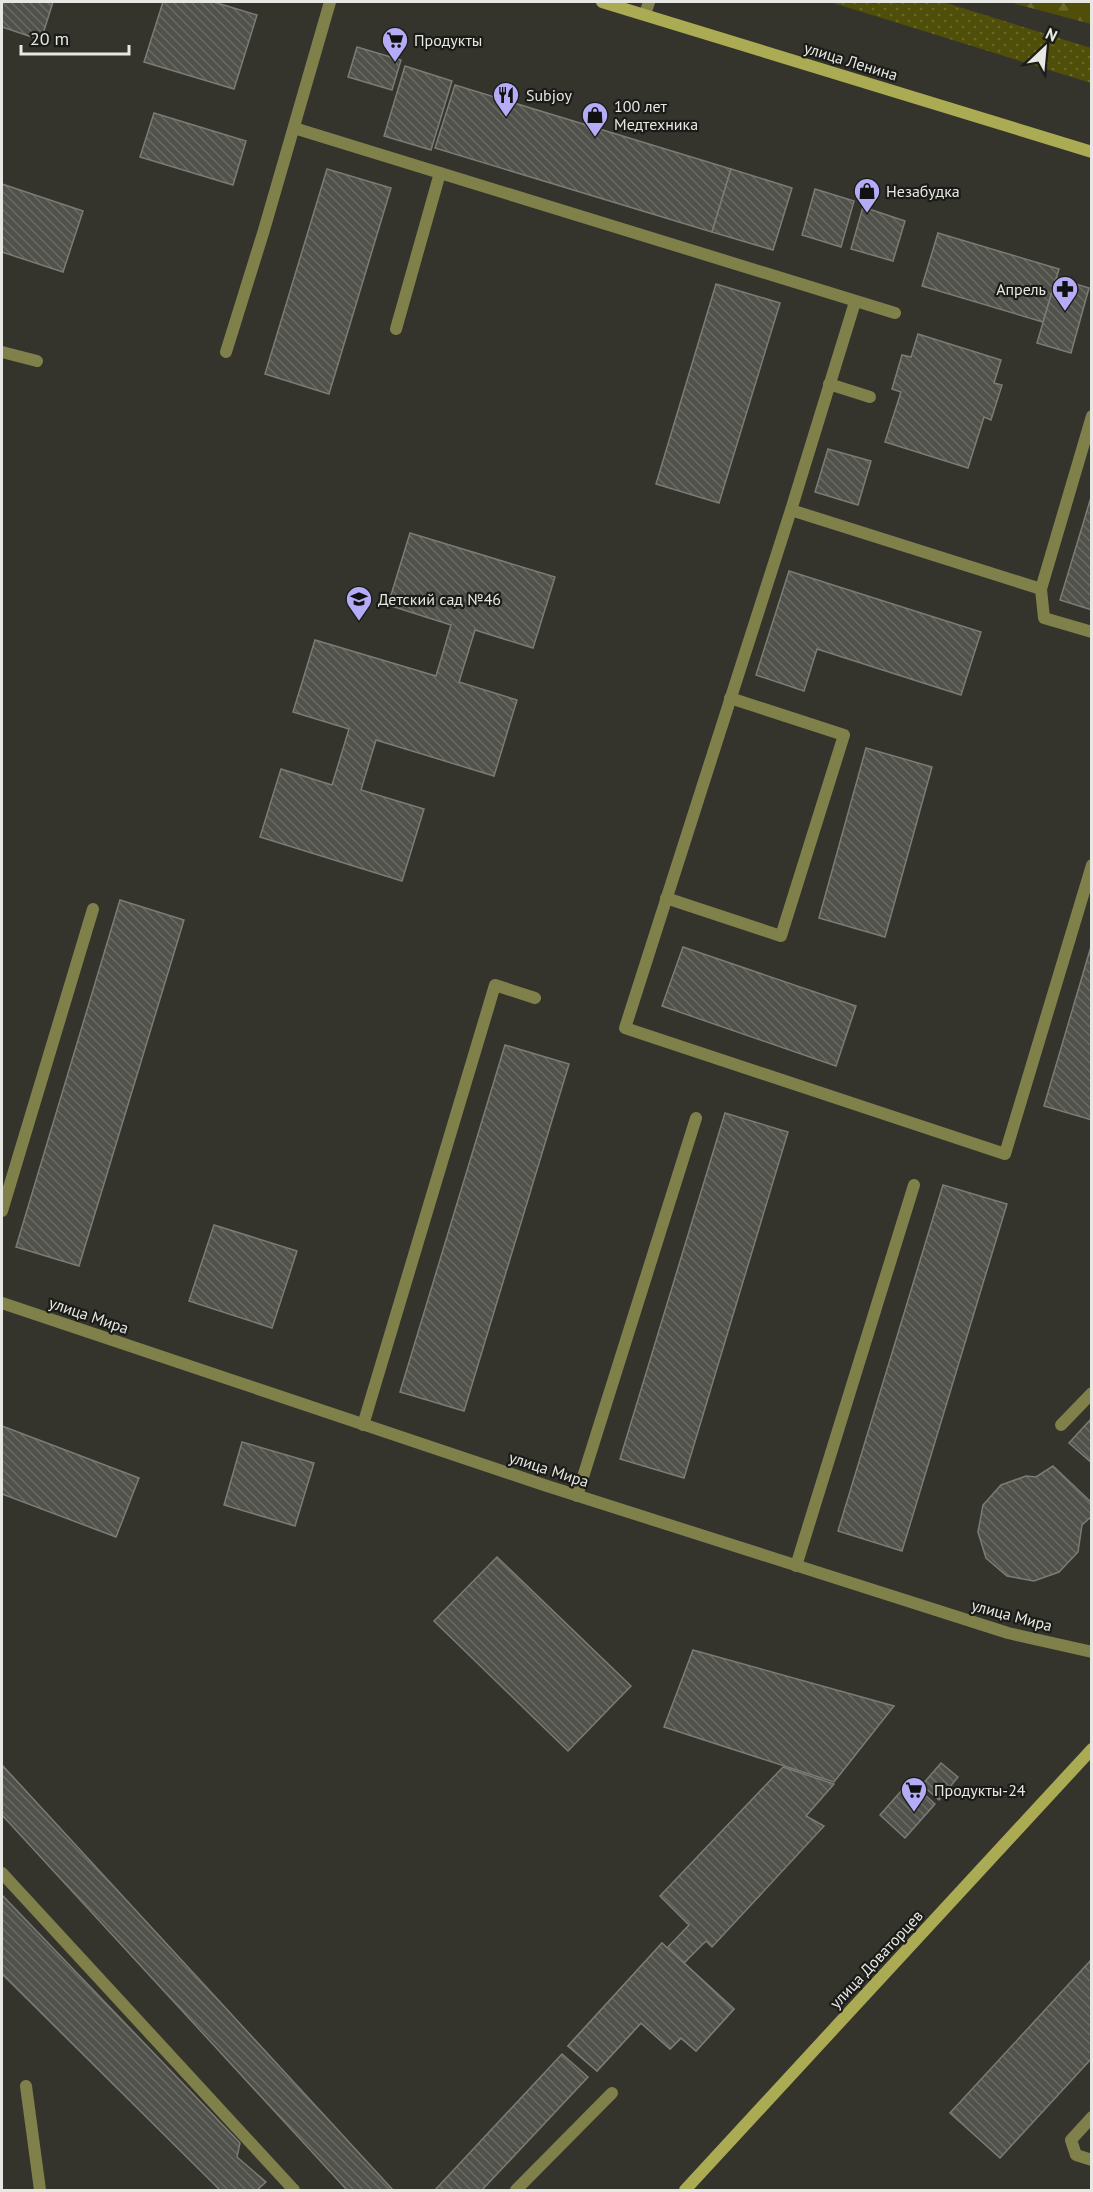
<svg xmlns="http://www.w3.org/2000/svg" width="1093" height="2192" viewBox="0 0 1093 2192" font-family="'PT Sans',sans-serif">
  <style>
    .grass { fill: url(#grass-dots) }
    .forest { fill: url(#forest-firs) }
    .building { fill: url(#building-back-hatch); stroke: #7c7c74; stroke-width: 1.5 }
    .lines { fill: none; stroke-linecap: round; stroke-linejoin: round }
    .lane { stroke: #7f804a; stroke-width: 12 }
    .street { stroke: #7f804a; stroke-width: 12 }
    .secondary { stroke: #aaab52; stroke-width: 12 }
    .labels { text-anchor: middle; dominant-baseline: central; stroke-width: 4.5; stroke-linejoin: round; paint-order: stroke }
    .poi-label { font-size: 16px; fill: #e7e8e3; stroke: #1b1b18; text-anchor: start }
    .street-label { font-size: 16px; fill: #e7e8e3; stroke: #1b1b18 }
  </style>
  <defs>
    <pattern id="grass-dots" width="8" height="8" patternUnits="userSpaceOnUse" patternTransform="scale(1.5)"><rect width="8" height="8" fill="#4f4f09"/><path d="M2 2h.1M6 6h.1" fill="none" stroke="#68682d" stroke-width="1.8" stroke-linecap="round"/></pattern>
    <pattern id="forest-firs" width="22" height="20" patternUnits="userSpaceOnUse" patternTransform="scale(1.5)"><rect width="22" height="20" fill="#4f4f09"/><path d="M5 1l3.5 6h-7zM16 11l3.5 6h-7z" fill="#68682d"/></pattern>
    <pattern id="building-back-hatch" width="6" height="6" patternUnits="userSpaceOnUse" patternTransform="scale(1.5)"><rect width="6" height="6" fill="#50514a"/><path d="M-1 5l2 2M0 0l6 6M5-1l2 2" fill="none" stroke="#696a64"/></pattern>
  </defs>
  <rect width="100%" height="100%" fill="#34342d"/>
  <path class="grass" d="M830 2H943L1091 48V83Z"/>
  <path class="forest" d="M1009 2H1091V24Z"/>
  <g class="building">
    <path d="M2 2H53L41 40 2 27Z"/>
    <path d="M163 2H214L257 15 234 89 144 62Z"/>
    <path d="M357 47 401 60 392 90 348 77Z"/>
    <path d="M405 66 452 81 431 150 384 136Z"/>
    <path d="M455 85 731 169 712 232 435 148Z"/>
    <path d="M154 113 246 141 233 185 140 157Z"/>
    <path d="M327 169 391 188 329 394 265 374Z"/>
    <path d="M731 169 792 188 773 250 712 232Z"/>
    <path d="M2 184 83 211 63 272 2 252Z"/>
    <path d="M815 189 854 201 841 247 802 235Z"/>
    <path d="M863 207 905 221 893 261 851 249Z"/>
    <path d="M938 233 1059 269 1043 322 922 286Z"/>
    <path d="M1056 278 1089 288 1071 353 1037 343Z"/>
    <path d="M716 284 780 303 719 503 656 484Z"/>
    <path d="M918 334 1001 360 994 383 1002 385 991 420 984 417 968 468 885 442 901 392 892 389 902 355 911 357Z"/>
    <path d="M828 449 871 461 858 505 815 492Z"/>
    <path d="M1092 494V610L1060 600Z"/>
    <path d="M410 533 555 577 533 648 475 630 459 682 517 700 494 776 376 740 361 790 424 809 402 881 260 837 281 769 332 785 349 729 293 712 315 640 436 676 451 625 388 605Z"/>
    <path d="M789 571 981 632 961 695 817 649 804 691 756 675Z"/>
    <path d="M866 748 932 767 885 937 819 918Z"/>
    <path d="M120 900 184 920 79 1266 16 1247Z"/>
    <path d="M1092 943V1120L1044 1106Z"/>
    <path d="M683 947 856 1006 836 1066 662 1006Z"/>
    <path d="M505 1045 569 1064 464 1411 400 1392Z"/>
    <path d="M725 1113 788 1132 684 1478 620 1459Z"/>
    <path d="M943 1185 1007 1204 902 1551 838 1531Z"/>
    <path d="M214 1225 297 1251 272 1328 189 1301Z"/>
    <path d="M1092 1418V1463L1069 1443Z"/>
    <path d="M2 1426 139 1478 116 1537 2 1494Z"/>
    <path d="M242 1442 314 1463 295 1526 224 1505Z"/>
    <path d="M1053 1466 1092 1503V1516L1082 1525 1078 1552 1059 1572 1034 1581 1007 1576 986 1558 978 1532 983 1505 1001 1485 1026 1476 1036 1477Z"/>
    <path d="M497 1557 631 1686 568 1751 434 1621Z"/>
    <path d="M693 1650 894 1706 834 1782 664 1727Z"/>
    <path d="M941 1763 958 1777 939 1800 922 1785Z"/>
    <path d="M2 1765 393 2190H347L2 1815Z"/>
    <path d="M783 1767 834 1784 806 1816 824 1826 712 1947 706 1941 684 1963 734 2009 696 2051 681 2038 670 2049 641 2023 597 2071 568 2046 662 1943 667 1948 689 1925 660 1896Z"/>
    <path d="M910 1781 935 1804 905 1838 880 1815Z"/>
    <path d="M2 1895 240 2143 237 2157 266 2182 257 2190H220L2 1974Z"/>
    <path d="M662 1943 734 2009 696 2051 681 2038 670 2049 641 2023 597 2071 568 2046Z"/>
    <path d="M1092 1959V2058L1000 2158 950 2113Z"/>
    <path d="M562 2054 588 2077 482 2190H435Z"/>
  </g>
  <g class="lines">
    <g class="lane">
      <path d="M294 128 895 313"/>
      <path d="M855 302 791 510 625 1028 1005 1154 1092 865"/>
      <path d="M396 329 440 173"/>
      <path d="M2 352 37 361"/>
      <path d="M226 352 264 230 330 2"/>
      <path d="M829 384 870 397"/>
      <path d="M1092 416 1041 589 1044 618 1092 632"/>
      <path d="M791 510 1041 589"/>
      <path d="M666 898 781 936 844 735 730 698"/>
      <path d="M2 1211 93 909"/>
      <path d="M363 1425 495 985 535 998"/>
      <path d="M1061 1425 1092 1393"/>
      <path d="M577 1496 696 1118"/>
      <path d="M796 1566 914 1185"/>
      <path d="M2 1873 294 2190"/>
      <path d="M26 2086 40 2190"/>
      <path d="M1092 2117 1071 2140 1076 2155 1092 2160"/>
      <path d="M516 2190 612 2093"/>
    </g>
    <g class="street">
      <path d="M645 14 649 2"/>
      <path d="M2 1303 544 1485 1008 1633 1092 1652"/>
    </g>
    <g class="secondary">
      <path d="M602 2 1092 152"/>
      <path d="M685 2190 1092 1749"/>
    </g>
  </g>
  <defs>
    <g id="supermarket-pin" transform="scale(1.35)"><path d="M0 17L-7.5 6A9.5 9.5 0 1 1 7.5 6Z" fill="#b5acf8" stroke="#1b1b18"/><path d="M-6-5.5h2.5l.6 2H6L4.5 2H-2.5L-4.4-4H-6ZM-1.5 3.2a1.3 1.3 0 1 0 .1 0ZM3 3.2a1.3 1.3 0 1 0 .1 0Z" fill="#111"/></g>
    <g id="restaurant-pin" transform="scale(1.35)"><path d="M0 17L-7.5 6A9.5 9.5 0 1 1 7.5 6Z" fill="#b5acf8" stroke="#1b1b18"/><path d="M-5-6h1v4h1v-4h1v4h1v-4h1v5L-1.5 .5V6h-2V.5L-5-1ZM5-6V6H3V1.5H1.5Q1.5-4 5-6Z" fill="#111"/></g>
    <g id="shop-pin" transform="scale(1.35)"><path d="M0 17L-7.5 6A9.5 9.5 0 1 1 7.5 6Z" fill="#b5acf8" stroke="#1b1b18"/><path d="M-5-2.5h2.3a2.7 3.5 0 0 1 5.4 0H5L5.5 6h-11ZM-1.5-2.5h3a1.5 2.3 0 0 0-3 0Z" fill="#111"/></g>
    <g id="pharmacy-pin" transform="scale(1.35)"><path d="M0 17L-7.5 6A9.5 9.5 0 1 1 7.5 6Z" fill="#b5acf8" stroke="#1b1b18"/><path d="M-2-6h4v4h4v4h-4v4h-4v-4h-4v-4h4Z" fill="#111"/></g>
    <g id="school-pin" transform="scale(1.35)"><path d="M0 17L-7.5 6A9.5 9.5 0 1 1 7.5 6Z" fill="#b5acf8" stroke="#1b1b18"/><path d="M0-5L7-2L0 1L-7-2ZM-4 1L0 2.5L4 1V4Q0 6-4 4Z" fill="#111"/></g>
  </defs>
  <g fill-rule="evenodd">
    <use href="#supermarket-pin" x="395" y="40"/>
    <use href="#restaurant-pin" x="506" y="95"/>
    <use href="#shop-pin" x="595" y="115"/>
    <use href="#shop-pin" x="867" y="191"/>
    <use href="#pharmacy-pin" x="1065" y="289"/>
    <use href="#school-pin" x="359" y="599"/>
    <use href="#supermarket-pin" x="914" y="1790"/>
  </g>
  <g class="labels">
    <g class="poi-label">
      <text x="414" y="40">Продукты</text>
      <text x="526" y="95">Subjoy</text>
      <text x="614" y="106">100 лет<tspan x="614" dy="18">Медтехника</tspan></text>
      <text x="886" y="191">Незабудка</text>
      <text x="1046" y="289" text-anchor="end">Апрель</text>
      <text x="378" y="599">Детский сад №46</text>
      <text x="934" y="1790">Продукты-24</text>
    </g>
    <g class="street-label">
      <text transform="translate(851 61) rotate(17)">улица Ленина</text>
      <text transform="translate(89 1315) rotate(19)">улица Мира</text>
      <text transform="translate(549 1469) rotate(18)">улица Мира</text>
      <text transform="translate(1012 1615) rotate(15)">улица Мира</text>
      <text transform="translate(876 1959) rotate(-47)">улица Доваторцев</text>
    </g>
  </g>
  <rect width="1093" height="2192" fill="none" stroke="#e7e8e3" stroke-width="6"/>
  <g transform="translate(1045 48) rotate(26)" stroke="#1b1b18" stroke-width="4.5" paint-order="stroke">
  <path d="M0-4.5L10 22L0 15L-10 22Z" fill="#e7e8e3"/>
  <text y="-9" font-size="16" font-weight="bold" text-anchor="middle" fill="#e7e8e3">N</text>
  </g>
  <path d="M21 45v9h108v-9" fill="none" stroke="#e7e8e3" stroke-width="3"/>
  <text x="30" y="45" font-size="18" fill="#e7e8e3" stroke="#1b1b18" stroke-width="4.5" paint-order="stroke">20 m</text>
</svg>
